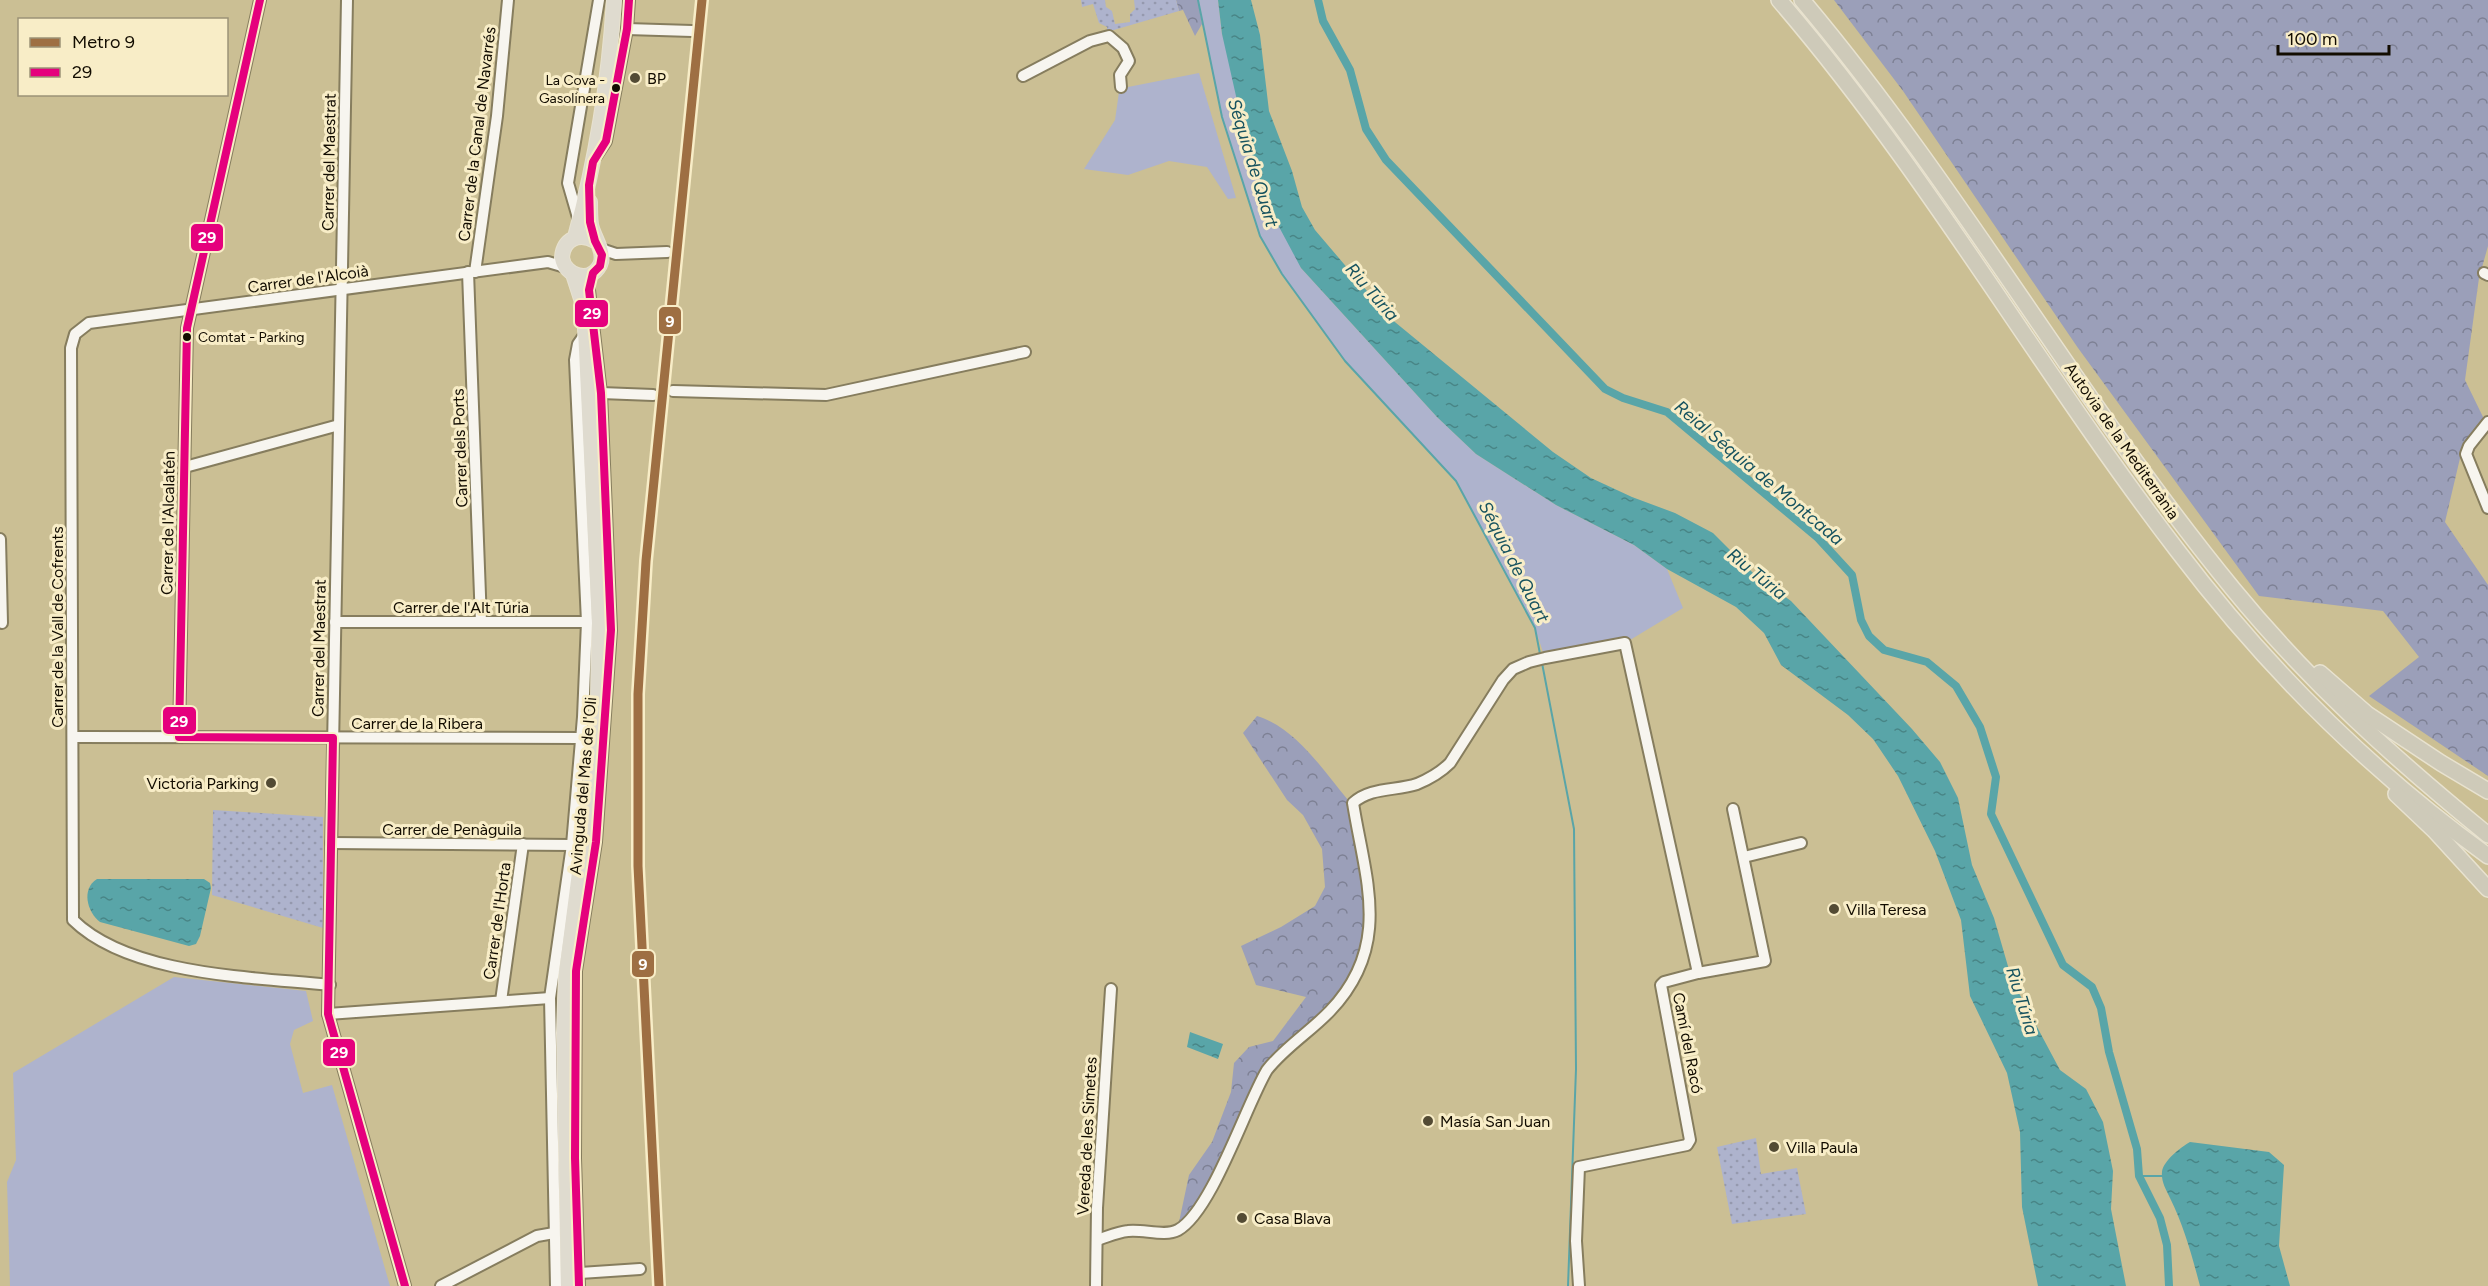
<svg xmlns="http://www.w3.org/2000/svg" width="2488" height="1286" viewBox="0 0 2488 1286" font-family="Figtree,sans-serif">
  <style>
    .green { fill: #aeb3cd }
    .forest { fill: url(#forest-crowns) }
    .garden { fill: url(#garden-dots) }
    .water { fill: url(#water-ripples) }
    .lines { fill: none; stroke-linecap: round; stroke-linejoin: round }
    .stream { stroke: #59a5a8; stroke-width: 2 }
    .canal { stroke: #59a5a8; stroke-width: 8 }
    .minor-casing { stroke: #867d5e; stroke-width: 14 }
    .major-casing { stroke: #e8e2cf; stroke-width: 16 }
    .highway-casing { stroke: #e8e2cf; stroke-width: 18 }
    .minor { stroke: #f7f5ef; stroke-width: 10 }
    .major { stroke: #dfdbcf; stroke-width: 14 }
    .highway { stroke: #cecab9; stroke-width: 15 }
    .bus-1-casing { stroke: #f8edc7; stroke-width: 12 }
    .bus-1 { stroke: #e5007d; stroke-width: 8 }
    .metro-1-casing { stroke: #f8edc7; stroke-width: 14 }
    .metro-1 { stroke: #9e6f43; stroke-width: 9 }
    .poi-dot { fill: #534b34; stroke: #f8edc7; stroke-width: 2 }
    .bus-dot { fill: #120c00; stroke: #f8edc7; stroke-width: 2 }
    .labels { text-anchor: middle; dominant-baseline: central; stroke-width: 6; stroke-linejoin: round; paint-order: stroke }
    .bus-label { font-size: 14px; fill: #120c00; stroke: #f8edc7; text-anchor: end }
    .poi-label { font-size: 16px; fill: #120c00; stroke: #f8edc7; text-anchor: start }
    .street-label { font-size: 16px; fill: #120c00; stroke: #f8edc7 }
    .water-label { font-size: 18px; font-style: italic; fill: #17535f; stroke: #f8edc7 }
    .line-badge { stroke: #f8edc7; stroke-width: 2 }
    .badge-label { font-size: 16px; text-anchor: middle; font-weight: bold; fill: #fff }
  </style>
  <defs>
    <pattern id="forest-crowns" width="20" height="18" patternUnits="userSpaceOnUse" patternTransform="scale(1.5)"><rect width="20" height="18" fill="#9b9fb9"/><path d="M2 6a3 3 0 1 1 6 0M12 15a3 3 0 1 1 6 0" fill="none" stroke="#7d8094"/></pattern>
    <pattern id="garden-dots" width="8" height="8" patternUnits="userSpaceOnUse" patternTransform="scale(1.5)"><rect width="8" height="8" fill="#aeb3cd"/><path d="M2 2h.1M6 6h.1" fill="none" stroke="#9599ae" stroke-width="1.8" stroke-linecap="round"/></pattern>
    <pattern id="water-ripples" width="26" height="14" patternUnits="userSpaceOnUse" patternTransform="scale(1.5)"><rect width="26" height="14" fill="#59a5a8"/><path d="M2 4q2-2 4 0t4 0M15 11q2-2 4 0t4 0" fill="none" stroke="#488586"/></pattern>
  </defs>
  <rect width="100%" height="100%" fill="#cbbf94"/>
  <g class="green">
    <path d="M1198 0H1218L1222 34 1301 268 1437 417 1476 454 1556 505 1634 545 1667 569 1683 608 1625 643 1545 658 1535 628 1456 481 1345 361 1282 274 1260 236 1222 117Z"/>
    <path d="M1199 73 1236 198 1228 199 1207 167 1169 161 1128 175 1084 169 1115 120 1119 92 1123 88Z"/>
    <path d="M174 977 306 991 313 1021 294 1030 290 1044 303 1093 332 1085 390 1286H10L7 1182 16 1160 13 1073Z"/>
  </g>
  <g class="forest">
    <path d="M1176 0H1198L1202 24 1195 36 1183 10 1179 11Z"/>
    <path d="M1834 0H2488V246L2479 278 2465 380 2484 419 2461 454 2445 522 2488 585V776L2369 696 2419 657 2383 611 2259 596 2078 348 1903 91Z"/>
    <path d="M1257 716C1296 728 1323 770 1348 800L1353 803 1370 914 1358 970 1345 993 1277 1057 1188 1221 1179 1222 1189 1175 1212 1142 1231 1092 1234 1063 1249 1047 1273 1041 1306 997 1256 985 1241 946 1281 927 1315 906 1325 887 1322 849 1303 815 1287 800 1243 733Z"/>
  </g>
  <g class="garden">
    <path d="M1081 0H1105L1106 7 1112 11 1115 24 1130 22V14L1135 9 1134 0H1176L1179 11 1107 32V27L1099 23 1093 4 1082 7Z"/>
    <path d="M213 810 323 817V928L212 895Z"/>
    <path d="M1756 1138 1761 1174 1797 1168 1806 1214 1732 1224 1717 1147Z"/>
  </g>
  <g class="water">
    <path d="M1218 0H1251L1260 35 1269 111 1292 171 1302 207 1315 230 1390 318 1553 452 1591 478 1632 497 1675 513 1713 533 1753 573 1791 601 1912 729 1940 762 1958 798 1972 865 1994 918 2012 980 2060 1070 2086 1089 2103 1122 2113 1171 2111 1209 2126 1286H2038L2022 1207 2020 1132 2007 1073 1970 996 1961 920 1935 851 1898 776 1873 739 1848 715 1781 665 1764 633 1736 607 1667 569 1634 545 1556 505 1476 454 1437 417 1301 268 1269 208 1243 127 1222 34Z"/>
    <path d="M97 879H204L210 883 211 888 200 936 196 944 189 946 100 922C87 912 81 889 97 879Z"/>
    <path d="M1190 1032 1223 1044 1218 1059 1187 1047Z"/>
    <path d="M2190 1142 2269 1152 2284 1165 2279 1246 2290 1286H2200C2192 1256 2184 1226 2170 1198 2166 1190 2161 1181 2162 1172 2163 1161 2181 1147 2190 1142Z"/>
  </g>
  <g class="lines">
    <g class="stream">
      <path d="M1198 0 1222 117 1260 236 1282 274 1345 361 1456 481 1535 628 1540 654"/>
      <path d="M1542 663 1574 829 1576 1069 1568 1286"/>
      <path d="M2139 1176H2162"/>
    </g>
    <path class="canal" d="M1318 0 1323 21 1350 70 1366 129 1386 160 1605 389 1623 398 1667 412 1818 538 1852 575 1861 620 1869 636 1884 650 1927 662 1956 686 1980 727 1996 777 1991 814 2063 965 2092 987 2101 1008 2109 1052 2137 1149 2139 1176 2160 1218 2167 1245 2169 1286"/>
    <g class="minor-casing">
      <g id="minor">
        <path d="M347 0 328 1014 405 1286"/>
        <path d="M627 29 692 31"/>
        <path d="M1023 76 1090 41 1109 36 1123 48 1129 61 1120 75 1121 87"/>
        <path d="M596 156 606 141 627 29 629 0"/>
        <path d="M579 221 568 183 599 0"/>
        <path d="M601 249 616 254 667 252"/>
        <path d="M468 272 481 622"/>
        <path d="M475 272 497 116 508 0"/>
        <path d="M2484 273 2488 275"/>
        <path d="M673 391 826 395 1025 352"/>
        <path d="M601 393 653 395"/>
        <path d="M2488 422 2469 446 2466 454 2488 508"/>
        <path d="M185 467 339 425"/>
        <path d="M0 539 2 623"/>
        <path d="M335 622H587"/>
        <path d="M73 737 581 738"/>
        <path d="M179 737 187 328 260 0"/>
        <path d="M331 843 572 845"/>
        <path d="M1744 857 1801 843"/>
        <path d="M1698 973 1765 961 1733 809"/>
        <path d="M330 985C254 977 130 976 73 920L71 348 75 334 89 323 548 262 565 267"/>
        <path d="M501 1001 523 844"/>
        <path d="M328 1014 550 998"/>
        <path d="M1097 1240C1107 1237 1117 1232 1128 1231 1143 1229 1165 1237 1178 1230 1212 1211 1246 1105 1267 1070 1285 1047 1310 1032 1330 1011 1393 945 1365 879 1353 803 1370 787 1396 791 1417 784 1429 779 1441 772 1450 763L1503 680 1513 669 1529 662 1545 658 1625 643 1698 973 1664 982 1661 985 1690 1140 1687 1145 1579 1167 1576 1241 1579 1286"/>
        <path d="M580 1273 640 1269"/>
        <path d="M441 1286 537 1236 554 1233"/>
        <path d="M556 1286 550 998 572 845 583 717 587 622 575 360 578 344 585 334"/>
        <path d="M579 1286 575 1158 576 971 596 842 611 630 601 393 589 290"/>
        <path d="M1096 1286 1097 1208 1111 989"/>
      </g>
    </g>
    <g class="major-casing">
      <g id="major">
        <path d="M590 202C590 210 590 218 591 225 594 238 606 253 600 265 590 284 565 276 562 258 563 239 579 232 595 241"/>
        <path d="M575 237C596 160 609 80 614 0"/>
        <path d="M568 1286 564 1033 566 973 592 773 598 699 599 623 584 308 573 274"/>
      </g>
    </g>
    <g class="highway-casing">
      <g id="highway">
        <path d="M1779 0C1927 172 2039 370 2177 550 2265 666 2370 771 2488 856"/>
        <path d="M1802 0C1959 186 2079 401 2233 589 2309 682 2396 760 2488 835"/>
        <path d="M2320 673 2367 714 2441 763 2488 791"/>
        <path d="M2396 794 2434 830 2488 889"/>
      </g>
    </g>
    <use href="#minor" class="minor"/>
    <use href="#major" class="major"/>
    <use href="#highway" class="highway"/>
    <g class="bus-1-casing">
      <g id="bus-1">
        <path d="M260 0 187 328 179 737 333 738 328 1014 405 1286"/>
        <path d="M579 1286 575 1158 576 971 596 842 611 630 601 393 589 290 593 273 600 266 602 255 595 241 590 222 589 185 593 162 606 141 627 29 629 0"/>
      </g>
    </g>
    <use href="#bus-1" class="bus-1"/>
    <g class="metro-1-casing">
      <path id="metro-1" d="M659 1286 638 866V694L646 561 702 0"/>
    </g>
    <use href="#metro-1" class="metro-1"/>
  </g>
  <g class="poi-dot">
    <circle cx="635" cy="78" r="6"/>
    <circle cx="271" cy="783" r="6"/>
    <circle cx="1834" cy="909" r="6"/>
    <circle cx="1428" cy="1121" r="6"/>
    <circle cx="1774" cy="1147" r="6"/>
    <circle cx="1242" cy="1218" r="6"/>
  </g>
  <g class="bus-dot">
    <circle cx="616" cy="88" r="5"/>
    <circle cx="187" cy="337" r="5"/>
  </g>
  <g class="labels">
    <g class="bus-label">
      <text x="605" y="80">La Cova -<tspan x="605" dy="18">Gasolinera</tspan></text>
      <text x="198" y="337" text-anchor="start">Comtat - Parking</text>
    </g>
    <g class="poi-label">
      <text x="647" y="78">BP</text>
      <text x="259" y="783" text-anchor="end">Victoria Parking</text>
      <text x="1846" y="909">Villa Teresa</text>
      <text x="1440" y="1121">Masía San Juan</text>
      <text x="1786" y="1147">Villa Paula</text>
      <text x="1254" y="1218">Casa Blava</text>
    </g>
    <g class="street-label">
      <text transform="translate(477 134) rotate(-83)">Carrer de la Canal de Navarrés</text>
      <text transform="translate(329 162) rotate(-89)">Carrer del Maestrat</text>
      <text transform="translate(308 279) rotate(-8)">Carrer de l'Alcoià</text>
      <text transform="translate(2122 441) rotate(55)">Autovia de la Mediterrània</text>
      <text transform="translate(460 448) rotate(-92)">Carrer dels Ports</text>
      <text transform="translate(168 523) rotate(-89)">Carrer de l'Alcalatén</text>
      <text x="461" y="607">Carrer de l'Alt Túria</text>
      <text transform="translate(57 627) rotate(-90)">Carrer de la Vall de Cofrents</text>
      <text transform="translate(319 648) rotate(-89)">Carrer del Maestrat</text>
      <text x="417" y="723">Carrer de la Ribera</text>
      <text transform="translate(583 786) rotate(-85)">Avinguda del Mas de l'Oli</text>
      <text x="452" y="829">Carrer de Penàguila</text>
      <text transform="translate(497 921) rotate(-82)">Carrer de l'Horta</text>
      <text transform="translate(1688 1043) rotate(79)">Camí del Racó</text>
      <text transform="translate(1087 1136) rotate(-87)">Vereda de les Simetes</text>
    </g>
    <g class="water-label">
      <text transform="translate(1253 163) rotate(73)">Séquia de Quart</text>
      <text transform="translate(1372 292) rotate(49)">Riu Túria</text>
      <text transform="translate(1759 473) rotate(40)">Reial Séquia de Montcada</text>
      <text transform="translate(1514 562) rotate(63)">Séquia de Quart</text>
      <text transform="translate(1757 574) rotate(39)">Riu Túria</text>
      <text transform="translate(2022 1001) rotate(73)">Riu Túria</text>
    </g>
  </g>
  <g class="line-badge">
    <rect x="190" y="223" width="34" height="29" rx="6" fill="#e5007d"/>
    <rect x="574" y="299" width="35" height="29" rx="6" fill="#e5007d"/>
    <rect x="658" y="306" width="24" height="29" rx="6" fill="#9e6f43"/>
    <rect x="162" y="706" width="35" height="29" rx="6" fill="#e5007d"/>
    <rect x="631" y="950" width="24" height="28" rx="6" fill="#9e6f43"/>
    <rect x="322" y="1038" width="34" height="29" rx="6" fill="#e5007d"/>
  </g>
  <g class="badge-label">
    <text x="207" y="243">29</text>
    <text x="592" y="319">29</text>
    <text x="670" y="327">9</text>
    <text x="179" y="727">29</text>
    <text x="643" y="970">9</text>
    <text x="339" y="1058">29</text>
  </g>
  <rect x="18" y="18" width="210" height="78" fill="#f8edc7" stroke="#9c9377" stroke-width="1.5"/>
  <rect x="30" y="38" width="30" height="9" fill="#9e6f43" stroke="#9c9377" stroke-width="1.5"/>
  <text x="72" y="48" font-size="18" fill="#120c00">Metro 9</text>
  <rect x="30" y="68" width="30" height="9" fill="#e5007d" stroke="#9c9377" stroke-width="1.5"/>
  <text x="72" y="78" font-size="18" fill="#120c00">29</text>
  <path d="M2278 45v9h111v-9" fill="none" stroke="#120c00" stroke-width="3"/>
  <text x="2287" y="45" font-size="18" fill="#120c00" stroke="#f8edc7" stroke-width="4.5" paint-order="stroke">100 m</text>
</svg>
